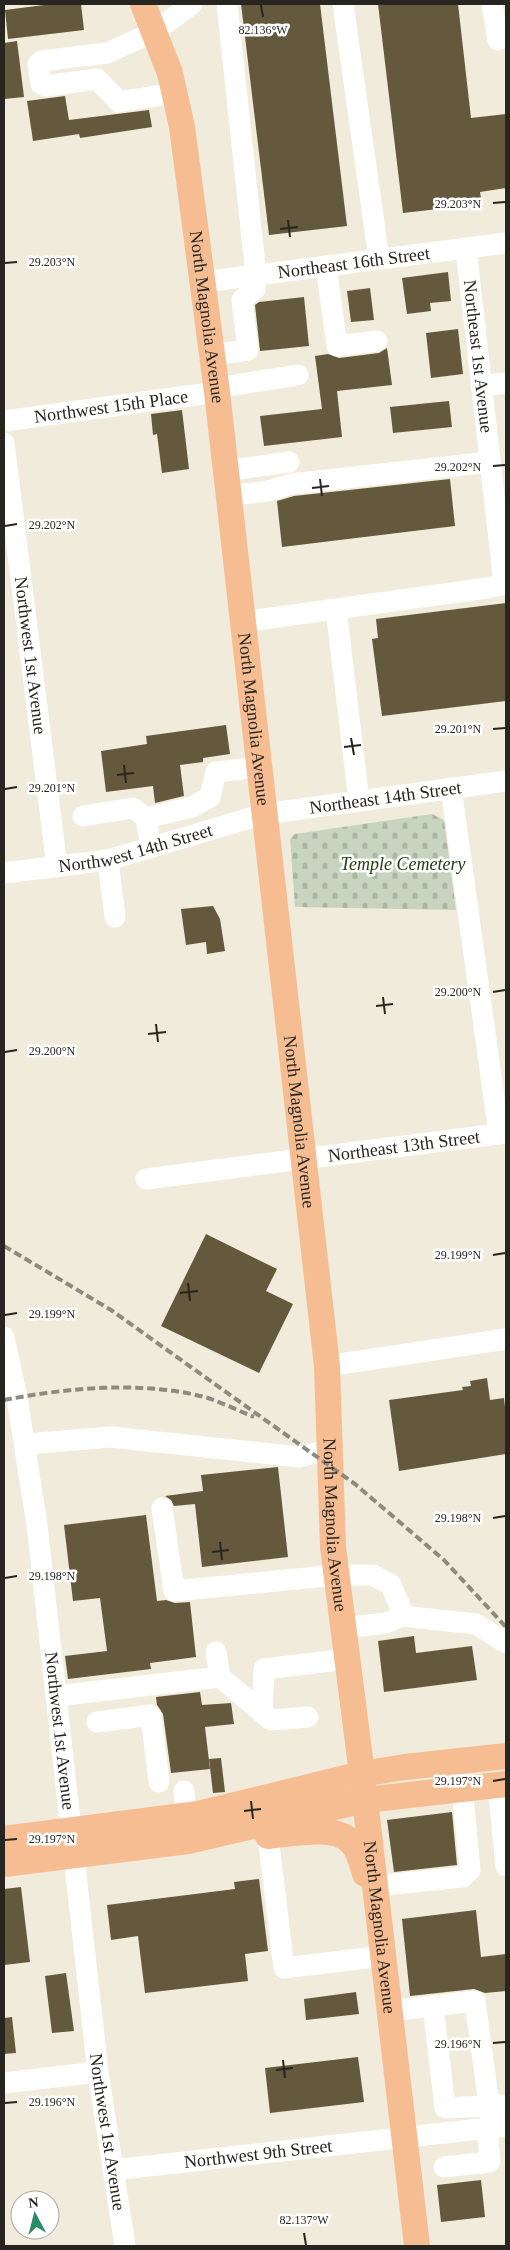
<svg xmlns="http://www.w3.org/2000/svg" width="510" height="2250" viewBox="0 0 510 2250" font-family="Georgia,serif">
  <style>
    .cemetery { fill: url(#cemetery-stones) }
    .building { fill: #64593c }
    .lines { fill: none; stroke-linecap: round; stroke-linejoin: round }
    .minor { stroke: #fff; stroke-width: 21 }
    .major { stroke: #f6bd92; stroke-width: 26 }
    .rail { stroke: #8e8a7f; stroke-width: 4; stroke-dasharray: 8 4; stroke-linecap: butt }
    .ticks { fill: none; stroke: #27251f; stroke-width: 2 }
    .labels { text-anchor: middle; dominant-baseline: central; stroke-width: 5; stroke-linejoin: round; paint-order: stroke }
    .street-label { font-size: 18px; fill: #27251f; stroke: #fff }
    .park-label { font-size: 18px; font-style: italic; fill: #253e11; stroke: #fff }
    .ticks-label { font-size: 12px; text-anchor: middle; fill: #27251f; stroke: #fff; stroke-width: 5; stroke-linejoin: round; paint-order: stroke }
  </style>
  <defs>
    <pattern id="cemetery-stones" width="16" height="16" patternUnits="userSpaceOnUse" patternTransform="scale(1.25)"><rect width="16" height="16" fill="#c7d4bf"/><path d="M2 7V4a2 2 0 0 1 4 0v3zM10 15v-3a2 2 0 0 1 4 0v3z" fill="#abb6a4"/></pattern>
  </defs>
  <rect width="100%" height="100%" fill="#f1ebdb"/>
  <path class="cemetery" d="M432 814 444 820 456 910 295 907 290 839 295 834Z"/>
  <g class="building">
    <path d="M44 4H81L84 30 8 39 5 10 44 5Z"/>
    <path d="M241 4H320L347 226 269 235Z"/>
    <path d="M378 4H458L471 118 506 114V188L480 192 482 204 403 213Z"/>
    <path d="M17 41 24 97 4 99V43Z"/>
    <path d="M65 96 69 120 149 110 152 127 80 138 79 134 33 141 27 101Z"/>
    <path d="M448 272 451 301 430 303 431 311 407 314 402 278Z"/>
    <path d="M370 288 374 320 351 322 347 291Z"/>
    <path d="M304 297 309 346 260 351 255 305 259 302Z"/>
    <path d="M458 329 463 374 431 378 426 333Z"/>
    <path d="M387 348 392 385 337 391 342 437 264 446 260 416 322 409 315 356 328 354 339 358 379 353Z"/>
    <path d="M449 401 452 427 393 433 390 407Z"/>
    <path d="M182 410 189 469 162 473 157 434 153 435 151 414Z"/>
    <path d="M450 479 455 526 282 547 277 501 294 496Z"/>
    <path d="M506 603V701L382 716 372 639 378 638 376 619Z"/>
    <path d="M226 725 230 754 203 758V762L180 765 184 796 155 803 153 786 106 792 101 751 147 744 146 736Z"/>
    <path d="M213 906 220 919 225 951 207 954 206 942 186 945 181 909Z"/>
    <path d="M206 1234 277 1269 266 1291 293 1304 259 1373 161 1326Z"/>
    <path d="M487 1378 490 1400 504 1398 506 1416V1454L399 1471 389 1400 463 1390 462 1387 471 1386 470 1381Z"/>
    <path d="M278 1467 288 1557 202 1567 195 1504 174 1506 171 1500 165 1496 203 1491 201 1475Z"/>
    <path d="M146 1515 157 1601 166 1600 175 1603 190 1602 196 1657 150 1663 151 1669 68 1679 65 1656 107 1651 100 1598 73 1601 64 1525Z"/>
    <path d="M414 1636 416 1653 472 1646 477 1680 384 1692 378 1641Z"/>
    <path d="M200 1692 202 1705 231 1703 234 1724 205 1727 210 1769 171 1773 163 1714 157 1705 156 1697Z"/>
    <path d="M221 1758 225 1792 213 1793 209 1759Z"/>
    <path d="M452 1812 457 1865 394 1872 387 1820Z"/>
    <path d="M259 1879 268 1951 245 1954 248 1981 145 1993 138 1936 111 1940 107 1905 235 1889 234 1882Z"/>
    <path d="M21 1887 30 1962 4 1965V1889Z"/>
    <path d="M476 1910 481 1957 506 1954V1991L485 1993 474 1989 410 1996 402 1919Z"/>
    <path d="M66 1973 74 2031 52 2033 45 1976Z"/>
    <path d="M356 1992 359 2014 306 2020 304 1999Z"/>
    <path d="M12 2017 16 2053 4 2054V2018Z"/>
    <path d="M358 2057 364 2102 270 2113 265 2068Z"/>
    <path d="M481 2180 485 2217 441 2222 437 2185Z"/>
  </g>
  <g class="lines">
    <g class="minor">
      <path d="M343 4 379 259"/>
      <path d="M492 4 498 40"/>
      <path d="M174 93 119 102 97 79 46 86 41 84 38 64 41 61 107 53 154 32 192 4"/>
      <path id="s1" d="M466 248 504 584"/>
      <path d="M326 266 337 346 377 341"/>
      <path id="s2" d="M203 282 506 243"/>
      <path d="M212 355 248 350 242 300 255 289 256 275 227 4"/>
      <path d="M481 386 506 383"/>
      <path d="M216 388 298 375"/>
      <path id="s3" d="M4 421 217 392"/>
      <path id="s4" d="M4 443 57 867"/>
      <path d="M225 471 289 462"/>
      <path d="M228 496 268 491 291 484 490 462"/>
      <path d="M336 609 359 801"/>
      <path d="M243 622 487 588 506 584"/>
      <path d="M451 788 499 1134"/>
      <path d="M83 816 133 808 146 818"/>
      <path d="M151 848 146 818 192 807 210 797 216 772 259 767"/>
      <path d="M108 860 115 917"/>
      <path id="s5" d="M4 873 108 860 264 814 506 781"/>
      <path id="s6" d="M146 1179 506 1133"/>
      <path id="s7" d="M4 1337 17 1398 37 1525 98 2072 125 2246"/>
      <path d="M327 1366 506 1339"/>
      <path d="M25 1447 38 1443 111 1437 300 1457 329 1449"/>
      <path d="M162 1508 174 1591 337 1575H373L391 1585 400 1606 402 1616 386 1623 343 1628"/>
      <path d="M402 1616 476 1624 506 1643"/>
      <path d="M216 1652 220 1677"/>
      <path d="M56 1696 220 1677 271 1720 308 1717"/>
      <path d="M262 1712 264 1669 347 1659"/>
      <path d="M97 1722 151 1715 159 1782"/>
      <path d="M498 1784 506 1866"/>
      <path d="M184 1791 186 1816"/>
      <path d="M268 1836 284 1968 383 1956"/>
      <path d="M375 1886 463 1877 470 1870 462 1788"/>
      <path d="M389 2011 433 2006"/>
      <path d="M4 2083 98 2072"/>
      <path d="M492 2127 475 2001 433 2006 445 2108 506 2105"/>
      <path d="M444 2167 490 2162 487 2128"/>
      <path id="s8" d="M113 2170 506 2126"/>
    </g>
    <g class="major">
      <path id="s9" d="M143 4 170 73 182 127 217 392 327 1366 333 1547 362 1774 417 2246"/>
      <path d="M268 1836C291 1834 335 1824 351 1842 359 1850 362 1863 365 1874"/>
      <path d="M4 1839 198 1814 362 1774 405 1767 506 1756"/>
      <path d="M4 1864 188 1841 365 1800 506 1784"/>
    </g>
    <g class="rail">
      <path d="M4 1246 111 1310 355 1484 444 1560 506 1627"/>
      <path d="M4 1400C67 1388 144 1380 208 1398 223 1403 239 1411 254 1417"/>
    </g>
  </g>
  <path class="ticks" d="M261 5 263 17M493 203 505 202M288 220 290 237M280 229 298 227M5 263 17 262M493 466 505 465M320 479 322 496M312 488 329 486M5 526 17 524M493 729 505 728M351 738 354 755M344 747 361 745M124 765 126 783M117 775 134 773M5 789 17 787M493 992 505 990M383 997 385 1014M376 1006 393 1004M156 1024 158 1042M148 1034 166 1032M5 1052 17 1050M493 1255 505 1253M188 1283 190 1301M180 1293 198 1291M5 1315 17 1313M493 1518 505 1516M220 1542 222 1560M212 1552 229 1550M5 1578 17 1576M493 1781 505 1779M251 1801 253 1819M244 1811 261 1809M5 1840 17 1839M493 2043 505 2042M283 2060 285 2078M276 2070 293 2068M5 2103 17 2102M304 2233 306 2245"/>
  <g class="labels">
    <g class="street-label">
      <text stroke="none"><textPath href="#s2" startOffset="152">Northeast 16th Street</textPath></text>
      <text stroke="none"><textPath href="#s9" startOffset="321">North Magnolia Avenue</textPath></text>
      <text stroke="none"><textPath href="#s1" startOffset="109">Northeast 1st Avenue</textPath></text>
      <text stroke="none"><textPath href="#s3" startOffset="108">Northwest 15th Place</textPath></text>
      <text stroke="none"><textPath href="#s4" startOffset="214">Northwest 1st Avenue</textPath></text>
      <text stroke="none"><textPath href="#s9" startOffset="726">North Magnolia Avenue</textPath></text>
      <text stroke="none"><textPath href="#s5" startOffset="390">Northeast 14th Street</textPath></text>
      <text stroke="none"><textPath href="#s5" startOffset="134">Northwest 14th Street</textPath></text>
      <text stroke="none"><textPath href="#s9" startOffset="1131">North Magnolia Avenue</textPath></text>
      <text stroke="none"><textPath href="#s6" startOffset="260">Northeast 13th Street</textPath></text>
      <text stroke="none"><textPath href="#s9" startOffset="1536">North Magnolia Avenue</textPath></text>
      <text stroke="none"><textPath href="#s7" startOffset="398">Northwest 1st Avenue</textPath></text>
      <text stroke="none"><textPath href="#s9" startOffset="1941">North Magnolia Avenue</textPath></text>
      <text stroke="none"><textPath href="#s7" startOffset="802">Northwest 1st Avenue</textPath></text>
      <text stroke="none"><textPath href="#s8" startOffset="146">Northwest 9th Street</textPath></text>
    </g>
    <g class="park-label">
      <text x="403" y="864">Temple Cemetery</text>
    </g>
  </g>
  <g class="ticks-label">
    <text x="263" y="34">82.136°W</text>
    <text x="458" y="208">29.203°N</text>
    <text x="52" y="266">29.203°N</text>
    <text x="458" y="471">29.202°N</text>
    <text x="52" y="529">29.202°N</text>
    <text x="458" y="733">29.201°N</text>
    <text x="52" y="792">29.201°N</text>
    <text x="458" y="996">29.200°N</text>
    <text x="52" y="1055">29.200°N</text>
    <text x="458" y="1259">29.199°N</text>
    <text x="52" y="1318">29.199°N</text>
    <text x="458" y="1522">29.198°N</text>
    <text x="52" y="1580">29.198°N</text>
    <text x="458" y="1785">29.197°N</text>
    <text x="52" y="1843">29.197°N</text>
    <text x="458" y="2048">29.196°N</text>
    <text x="52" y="2106">29.196°N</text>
    <text x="304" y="2224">82.137°W</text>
  </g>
  <rect width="510" height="2250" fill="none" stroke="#27251f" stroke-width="10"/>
  <g transform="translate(35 2215) rotate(353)"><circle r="24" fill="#ffffff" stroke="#a9a8a5"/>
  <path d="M0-4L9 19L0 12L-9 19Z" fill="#268b66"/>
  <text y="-8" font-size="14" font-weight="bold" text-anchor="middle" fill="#27251f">N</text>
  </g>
</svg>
